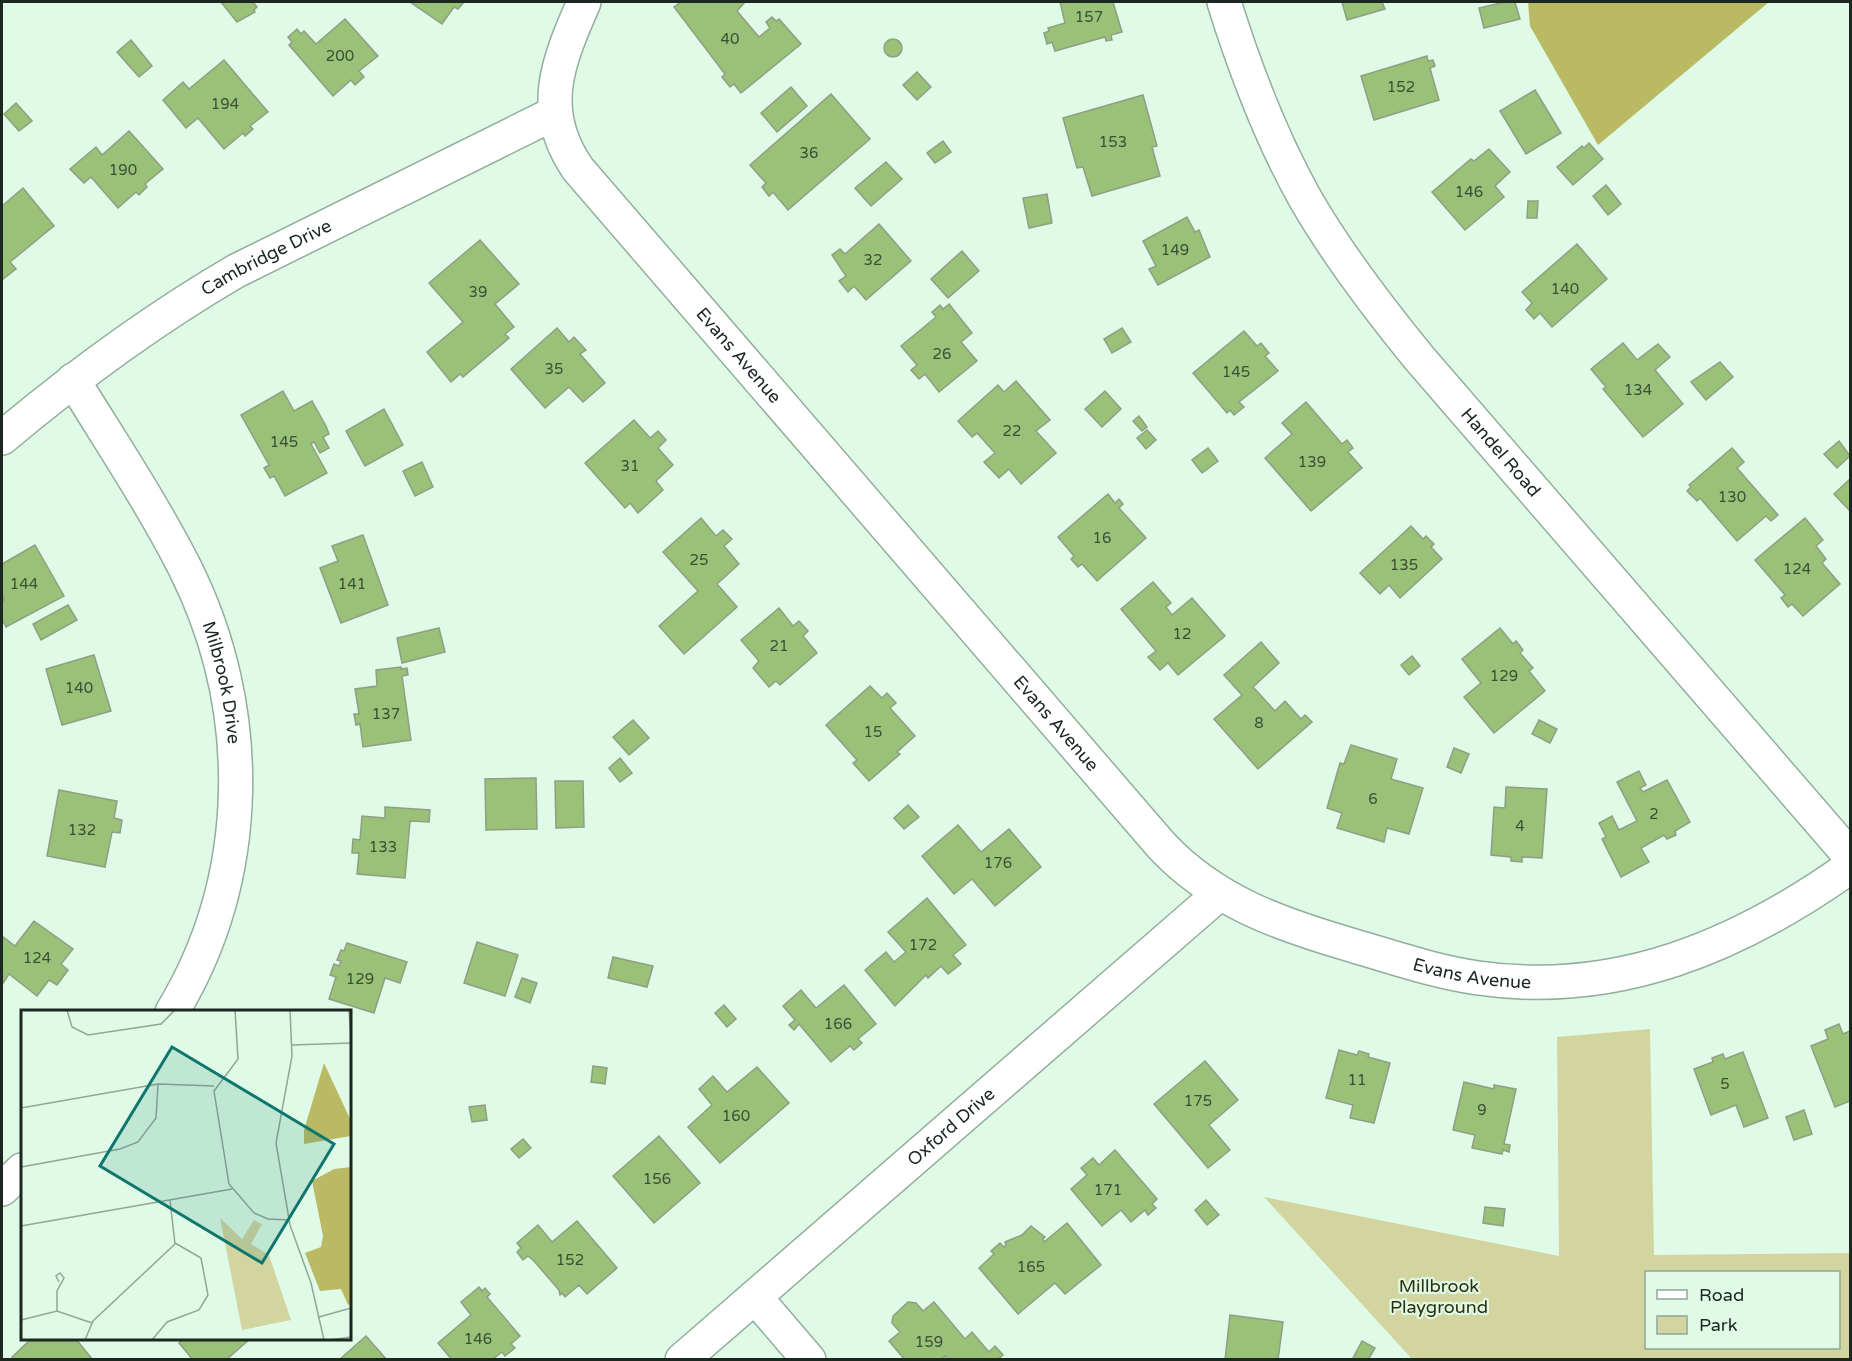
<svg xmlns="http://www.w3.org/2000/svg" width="1852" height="1361" viewBox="0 0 1852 1361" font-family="'Varela Round',sans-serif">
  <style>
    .green { fill: #d3d5a0; fill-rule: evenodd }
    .forest { fill: #baba65 }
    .building { fill: #99c177; stroke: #909e84; stroke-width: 1.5 }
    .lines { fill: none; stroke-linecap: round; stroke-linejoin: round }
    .minor-casing { stroke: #93ae9b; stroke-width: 36 }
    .minor { stroke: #fff; stroke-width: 33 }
    .labels { text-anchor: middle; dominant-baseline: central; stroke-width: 4.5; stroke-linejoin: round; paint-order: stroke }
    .number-label { font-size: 15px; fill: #3b4e36 }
    .street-label { font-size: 18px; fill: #1c2720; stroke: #dffbe7 }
    .park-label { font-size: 18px; fill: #2f2f09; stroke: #dffbe7 }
    .inset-road { fill: none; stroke: #91a697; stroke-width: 1.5 }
    .view { fill: #0f766e; fill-opacity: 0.15; stroke: #0f766e; stroke-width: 3 }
    .inset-edge { fill: none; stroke: #1c2720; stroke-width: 3 }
  </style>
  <rect width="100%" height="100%" fill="#dffbe7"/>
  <path class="green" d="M1650 1029 1654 1255 1850 1253V1359H1412L1264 1197 1559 1256 1557 1037ZM1646 1272H1838V1348H1646Z"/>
  <path class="forest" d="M1528 2H1769L1598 145 1530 26Z"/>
  <g class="building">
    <path d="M221 2H253L257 7 254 10 255 12 237 22Z"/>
    <path d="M410 2H464L458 9 454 7 442 24Z"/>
    <path d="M681 2H745L737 11 759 37 770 28 766 22 772 17 776 21 779 19 801 44 741 93 734 84 730 87 722 77 725 74 674 7Z"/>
    <path d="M1060 2H1113L1122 32 1111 35 1112 40 1106 41 1105 37 1055 51 1052 42 1047 44 1044 33 1049 31 1048 28 1065 23Z"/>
    <path d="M1342 2H1382L1385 9 1347 20Z"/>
    <path d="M1505 2H1515L1520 19 1484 28 1479 8Z"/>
    <path d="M345 19 378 56 359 71 364 77 355 85 351 80 333 96 289 45 292 42 288 37 297 29 301 34 304 31 316 44Z"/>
    <circle cx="893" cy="48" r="9"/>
    <path d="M131 40 152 66 139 77 117 52Z"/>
    <path d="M1427 56 1428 61 1433 60 1435 66 1430 68 1439 100 1374 120 1361 76Z"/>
    <path d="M224 60 268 112 250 126 253 129 245 136 243 133 224 149 198 118 186 128 163 100 183 82 189 89Z"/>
    <path d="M917 72 931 87 917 100 903 85Z"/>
    <path d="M791 87 807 106 777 132 761 113Z"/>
    <path d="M1535 90 1561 133 1526 154 1500 111Z"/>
    <path d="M831 94 870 139 788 210 773 192 769 196 762 187 766 183 750 165Z"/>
    <path d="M1143 95 1157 146 1152 147 1160 176 1092 196 1083 167 1077 168 1063 118Z"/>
    <path d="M16 103 32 121 19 131 4 114Z"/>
    <path d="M129 131 163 169 145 184 147 187 139 195 136 192 118 208 91 177 84 183 70 169 96 147 102 155Z"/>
    <path d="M943 141 951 152 935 163 927 153Z"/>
    <path d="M1589 143 1603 159 1573 185 1557 167 1582 146 1584 148Z"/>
    <path d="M1489 149 1510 172 1495 186 1504 197 1465 230 1432 192 1471 159 1474 161Z"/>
    <path d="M886 162 902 179 871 206 855 188Z"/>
    <path d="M1606 185 1621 204 1608 215 1593 196Z"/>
    <path d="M23 188 54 226 10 262 16 269 2 280V206Z"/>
    <path d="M1047 194 1052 223 1029 228 1023 198Z"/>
    <path d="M1528 201H1538L1537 218H1527Z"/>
    <path d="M1187 217 1195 232 1199 230 1210 257 1158 285 1149 269 1156 266 1143 241Z"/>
    <path d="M879 224 911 261 866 300 854 286 848 292 839 281 846 276 832 255 840 249 845 254Z"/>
    <path d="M480 240 519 284 495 304 514 327 505 334 509 338 463 377 460 374 451 382 427 352 463 322 429 283Z"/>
    <path d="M1577 244 1607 279 1552 327 1540 313 1534 319 1526 310 1532 303 1522 292Z"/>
    <path d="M962 251 979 271 948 298 931 279Z"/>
    <path d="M949 304 972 333 961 342 977 361 939 392 925 374 919 379 911 370 917 365 901 346 936 317 932 312 940 305 943 309Z"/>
    <path d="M557 328 569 342 574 337 586 350 580 354 605 383 583 402 569 387 545 408 511 369Z"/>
    <path d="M1122 328 1131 342 1112 353 1104 339Z"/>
    <path d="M1244 331 1257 346 1261 343 1269 353 1265 356 1278 371 1239 402 1244 407 1234 415 1230 410 1227 413 1193 373Z"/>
    <path d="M1623 343 1637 360 1658 344 1670 357 1655 370 1683 404 1643 437 1603 389 1606 387 1591 369Z"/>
    <path d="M1720 362 1733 377 1706 400 1691 382Z"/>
    <path d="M1016 381 1050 420 1036 431 1056 453 1021 484 1009 469 999 478 984 462 995 453 977 433 972 437 958 421 998 385 1004 392Z"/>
    <path d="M283 391 294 411 312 401 326 426 329 434 323 437 329 448 320 453 314 442 311 444 327 473 285 496 274 476 270 478 264 468 269 465 241 415Z"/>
    <path d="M1105 391 1121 409 1102 427 1085 409Z"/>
    <path d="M1306 402 1342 444 1347 440 1353 448 1348 452 1362 468 1311 511 1265 458 1292 434 1282 423Z"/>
    <path d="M384 409 403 445 365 466 346 431Z"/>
    <path d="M1139 416 1147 427 1142 431 1133 421Z"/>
    <path d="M634 420 650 438 658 431 666 440 658 448 673 465 656 481 663 490 638 513 630 503 625 508 585 463Z"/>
    <path d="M1147 430 1156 440 1146 449 1137 438Z"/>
    <path d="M1839 441 1850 456 1837 468 1824 454Z"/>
    <path d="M1208 448 1218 461 1202 473 1192 460Z"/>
    <path d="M1732 448 1744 462 1737 468 1778 515 1771 521 1766 516 1737 541 1700 498 1697 501 1687 491 1691 487 1689 485Z"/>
    <path d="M422 462 433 487 415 496 403 471Z"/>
    <path d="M1850 479V511L1834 494Z"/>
    <path d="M1108 494 1115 503 1119 499 1123 504 1119 508 1146 538 1097 581 1082 564 1078 567 1071 559 1074 556 1058 537Z"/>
    <path d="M701 518 716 536 723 530 732 539 724 546 739 564 717 584 737 607 684 654 659 626 698 591 663 552Z"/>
    <path d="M1805 518 1823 540 1816 546 1826 559 1822 563 1840 584 1803 616 1792 604 1788 607 1781 598 1785 595 1755 560Z"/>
    <path d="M1411 526 1423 539 1426 536 1434 544 1431 547 1442 559 1400 598 1389 585 1380 594 1360 573Z"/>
    <path d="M363 535 388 605 341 623 320 568 338 561 332 546Z"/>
    <path d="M35 545 64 596 6 627 2 619V601L4 600 2 595V564Z"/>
    <path d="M1153 582 1171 603 1166 607 1172 615 1192 598 1225 636 1178 675 1168 663 1160 670 1148 657 1156 651 1121 609Z"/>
    <path d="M68 605 77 620 41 640 33 624Z"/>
    <path d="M779 608 793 626 799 621 808 631 803 636 817 653 780 685 776 681 769 687 753 668 759 661 741 640Z"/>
    <path d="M439 628 445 652 402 663 397 638Z"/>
    <path d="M1500 628 1513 644 1516 641 1523 650 1520 653 1533 668 1529 671 1545 691 1494 733 1464 697 1481 683 1462 659Z"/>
    <path d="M1261 642 1279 663 1253 687 1275 711 1285 701 1301 719 1305 715 1312 722 1258 769 1214 719 1242 695 1224 675Z"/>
    <path d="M94 655 111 711 62 725 46 669Z"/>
    <path d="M1412 656 1420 666 1409 675 1401 665Z"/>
    <path d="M401 667V669L407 668 408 675 402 676 411 740 363 747 360 724 356 725 354 714H359L355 689 377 686 376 670Z"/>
    <path d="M870 686 882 698 887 693 896 703 890 708 915 736 897 752 900 754 869 781 853 763 857 760 826 725Z"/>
    <path d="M633 720 649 738 629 755 613 737Z"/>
    <path d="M1539 720 1557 729 1550 743 1532 734Z"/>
    <path d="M1351 745 1397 759 1391 779 1423 788 1409 834 1387 828 1384 842 1337 828 1342 813 1327 808 1340 763 1344 764Z"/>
    <path d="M1454 748 1469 754 1461 773 1447 767Z"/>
    <path d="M620 758 632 773 620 782 609 768Z"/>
    <path d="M1639 771 1646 785 1640 788 1643 792 1667 780 1690 822 1675 831 1676 835 1667 839 1664 835 1641 848 1649 862 1621 877 1602 839 1606 837 1599 823 1612 816 1619 830 1637 821 1617 782Z"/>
    <path d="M536 778 537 829 486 830 485 779Z"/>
    <path d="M555 781H583L584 827 556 828Z"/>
    <path d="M1506 787 1547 789 1542 858 1522 857V862L1511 861V857L1491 855 1494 807 1505 808Z"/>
    <path d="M59 790 117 801 114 818 122 820 120 833 112 832 105 867 47 856Z"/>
    <path d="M908 805 919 817 904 829 894 818Z"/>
    <path d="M385 807 430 810 429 822 410 821 405 878 357 874 359 853H352L353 839 360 840 362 816 385 818Z"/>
    <path d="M958 825 981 852 1009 829 1041 867 995 906 972 879 954 894 922 856Z"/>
    <path d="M927 898 966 945 953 955 961 964 948 974 941 966 928 978 926 975 895 1006 865 970 886 952 894 962 906 952 888 932Z"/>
    <path d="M34 921 73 949 61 964 68 970 57 985 49 980 37 996 9 974 2 985V936L15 946Z"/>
    <path d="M477 942 518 955 505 996 464 983Z"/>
    <path d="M347 943 407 962 400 983 385 978 374 1013 329 999 336 977 330 975 334 964 339 966 341 961 337 960 341 950 344 951Z"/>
    <path d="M613 957 653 966 647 987 608 978Z"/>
    <path d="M522 978 537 983 530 1003 515 997Z"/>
    <path d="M844 985 876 1024 858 1039 862 1043 854 1050 850 1046 831 1062 799 1024 794 1030 789 1025 795 1020 783 1006 801 990 816 1008Z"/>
    <path d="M724 1005 736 1019 727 1027 715 1013Z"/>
    <path d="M1839 1024 1843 1034 1850 1031V1101L1835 1107 1811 1046 1828 1039 1825 1030Z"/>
    <path d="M1339 1050 1357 1055 1359 1051 1369 1054 1368 1057 1390 1063 1374 1123 1350 1118 1353 1105 1326 1098Z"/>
    <path d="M1743 1052 1768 1118 1744 1127 1736 1105 1711 1115 1694 1069 1713 1062 1712 1058 1723 1054 1725 1059Z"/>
    <path d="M1205 1061 1238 1100 1209 1125 1230 1150 1208 1168 1154 1104Z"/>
    <path d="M593 1066 607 1068 605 1084 591 1082Z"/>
    <path d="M757 1067 789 1103 720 1163 688 1127 712 1105 699 1089 713 1076 727 1092Z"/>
    <path d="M1464 1082 1494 1089V1085L1516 1089 1504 1144 1510 1145 1509 1152 1503 1150 1502 1154 1472 1148 1475 1135 1453 1130Z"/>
    <path d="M485 1105 487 1120 472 1122 469 1107Z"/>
    <path d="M1804 1110 1812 1134 1794 1140 1786 1117Z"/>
    <path d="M659 1136 700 1183 654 1223 613 1176Z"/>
    <path d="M523 1139 531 1148 519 1158 511 1149Z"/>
    <path d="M1115 1150 1157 1199 1152 1204 1156 1208 1148 1215 1145 1210 1131 1222 1121 1210 1102 1226 1071 1189 1087 1175 1081 1168 1093 1158 1099 1165Z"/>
    <path d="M1206 1200 1219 1215 1207 1225 1195 1210Z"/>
    <path d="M1485 1207 1505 1209 1503 1226 1483 1223Z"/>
    <path d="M577 1221 617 1268 587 1294 579 1285 565 1297 562 1293 560 1295 559 1290 533 1260 528 1256 523 1260 517 1252 521 1248 517 1243 538 1225 552 1242Z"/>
    <path d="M1067 1223 1101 1265 1065 1294 1055 1283 1018 1314 979 1268 994 1254 991 1251 1000 1243 1004 1247 1006 1245 1005 1242 1022 1235 1031 1226 1045 1237 1043 1239 1044 1242Z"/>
    <path d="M479 1287 482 1291 485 1288 490 1294 487 1297 520 1336 511 1344 515 1348 505 1356 502 1352 492 1360H452L438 1343 471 1315 461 1302Z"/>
    <path d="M908 1302 916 1303 923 1311 934 1302 965 1339 972 1332 989 1352 995 1346 1003 1355 997 1360H948L945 1356 941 1360H905L889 1341 900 1332 892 1323 893 1316Z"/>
    <path d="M1230 1315 1283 1322 1278 1360H1225Z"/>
    <path d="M366 1336 387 1360H339Z"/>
    <path d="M32 1338H75L93 1360H14L12 1357Z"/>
    <path d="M184 1338H251L226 1360H193L179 1343Z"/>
    <path d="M1362 1341 1375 1348 1368 1360H1352Z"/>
  </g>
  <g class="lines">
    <g class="minor-casing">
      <g id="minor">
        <path id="s1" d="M584 2C558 62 537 110 578 169L1161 845C1213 901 1279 924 1351 945 1392 957 1435 972 1478 978 1617 998 1739 946 1850 867"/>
        <path id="s2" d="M1224 2C1245 69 1271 138 1306 200 1339 257 1379 309 1420 359L1850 856"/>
        <path id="s3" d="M73 380C111 442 152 503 185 568 255 708 254 877 172 1012"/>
        <path id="s4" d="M2 438C76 376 152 320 236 271L555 113"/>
        <path d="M2 1189 22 1170"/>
        <path d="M755 1297 809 1360"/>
        <path id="s5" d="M682 1360 1219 894"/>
      </g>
    </g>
    <use href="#minor" class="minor"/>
  </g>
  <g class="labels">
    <g class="number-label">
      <text x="1089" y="17">157</text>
      <text x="730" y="39">40</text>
      <text x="340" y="56">200</text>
      <text x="1401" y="87">152</text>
      <text x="225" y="104">194</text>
      <text x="1113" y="142">153</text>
      <text x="809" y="153">36</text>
      <text x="123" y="170">190</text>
      <text x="1469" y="192">146</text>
      <text x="1175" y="250">149</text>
      <text x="873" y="260">32</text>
      <text x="1565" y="289">140</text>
      <text x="478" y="292">39</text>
      <text x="942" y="354">26</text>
      <text x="554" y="369">35</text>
      <text x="1236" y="372">145</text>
      <text x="1638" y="390">134</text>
      <text x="1012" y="431">22</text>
      <text x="284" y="442">145</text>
      <text x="1312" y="462">139</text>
      <text x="630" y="466">31</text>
      <text x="1732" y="497">130</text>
      <text x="1102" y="538">16</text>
      <text x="699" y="560">25</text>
      <text x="1404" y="565">135</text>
      <text x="1797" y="569">124</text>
      <text x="24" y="584">144</text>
      <text x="352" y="584">141</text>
      <text x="1182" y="634">12</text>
      <text x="779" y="646">21</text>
      <text x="1504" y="676">129</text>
      <text x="79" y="688">140</text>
      <text x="386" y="714">137</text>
      <text x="1259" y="723">8</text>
      <text x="873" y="732">15</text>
      <text x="1373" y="799">6</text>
      <text x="1654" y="814">2</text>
      <text x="1520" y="826">4</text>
      <text x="82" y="830">132</text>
      <text x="383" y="847">133</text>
      <text x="998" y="863">176</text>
      <text x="923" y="945">172</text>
      <text x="37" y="958">124</text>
      <text x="360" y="979">129</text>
      <text x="838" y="1024">166</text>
      <text x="1357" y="1080">11</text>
      <text x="1725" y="1084">5</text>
      <text x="1198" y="1101">175</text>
      <text x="1482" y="1110">9</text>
      <text x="736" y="1116">160</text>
      <text x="657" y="1179">156</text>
      <text x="1108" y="1190">171</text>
      <text x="570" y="1260">152</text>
      <text x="1031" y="1267">165</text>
      <text x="478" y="1339">146</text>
      <text x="929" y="1342">159</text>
    </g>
    <g class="street-label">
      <text stroke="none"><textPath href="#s4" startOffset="321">Cambridge Drive</textPath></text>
      <text stroke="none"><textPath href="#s1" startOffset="423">Evans Avenue</textPath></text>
      <text stroke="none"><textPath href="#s2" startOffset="534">Handel Road</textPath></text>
      <text stroke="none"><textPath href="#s3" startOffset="340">Milbrook Drive</textPath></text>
      <text stroke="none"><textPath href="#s1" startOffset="909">Evans Avenue</textPath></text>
      <text stroke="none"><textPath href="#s1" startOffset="1412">Evans Avenue</textPath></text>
      <text stroke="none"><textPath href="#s5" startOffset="356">Oxford Drive</textPath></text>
    </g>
    <g class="park-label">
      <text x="1439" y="1286">Millbrook<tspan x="1439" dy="21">Playground</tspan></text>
    </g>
  </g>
  <g transform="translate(21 1010)">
    <rect width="330" height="330" fill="#dffbe7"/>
    <path d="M199 208 221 229 233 210 241 214 230 234 248 245 270 310 221 320Z" fill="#d3d5a0"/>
    <path d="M303 53 330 111V126L283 134V120ZM330 157V294L327 295 320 279 299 281 284 243 300 237 302 226 291 171 313 159Z" fill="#baba65"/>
    <path class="inset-road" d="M46 0 51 17 67 25 140 14 154 0M214 0 217 49 193 81 208 174 233 203 247 209 268 210M269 0 271 46 255 133 269 215 290 273 303 330M328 0 330 30M271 35 330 33M0 98 137 74 193 76M0 157 99 139 117 132 135 108 137 74M0 216 211 179M36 301V281L43 268 39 263 35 266 38 272M298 307 330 298M0 310 36 301 71 313M64 330 72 311 154 234 149 190M131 330 146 312 178 300 187 285 180 248 154 233M309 330 330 327"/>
    <path class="view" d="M151 37 313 134 241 253 79 156Z"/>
    <rect width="330" height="330" class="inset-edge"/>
  </g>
  <rect width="1852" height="1361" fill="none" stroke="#1c2720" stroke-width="6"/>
  <rect x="1645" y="1271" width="195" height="78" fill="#dffbe7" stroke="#91a697" stroke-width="1.5"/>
  <rect x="1657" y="1290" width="30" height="9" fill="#ffffff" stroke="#91a697" stroke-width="1.5"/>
  <text x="1699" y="1301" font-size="18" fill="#1c2720">Road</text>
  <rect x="1657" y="1316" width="30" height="18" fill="#d3d5a0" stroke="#91a697" stroke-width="1.5"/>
  <text x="1699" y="1331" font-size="18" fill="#1c2720">Park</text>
</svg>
